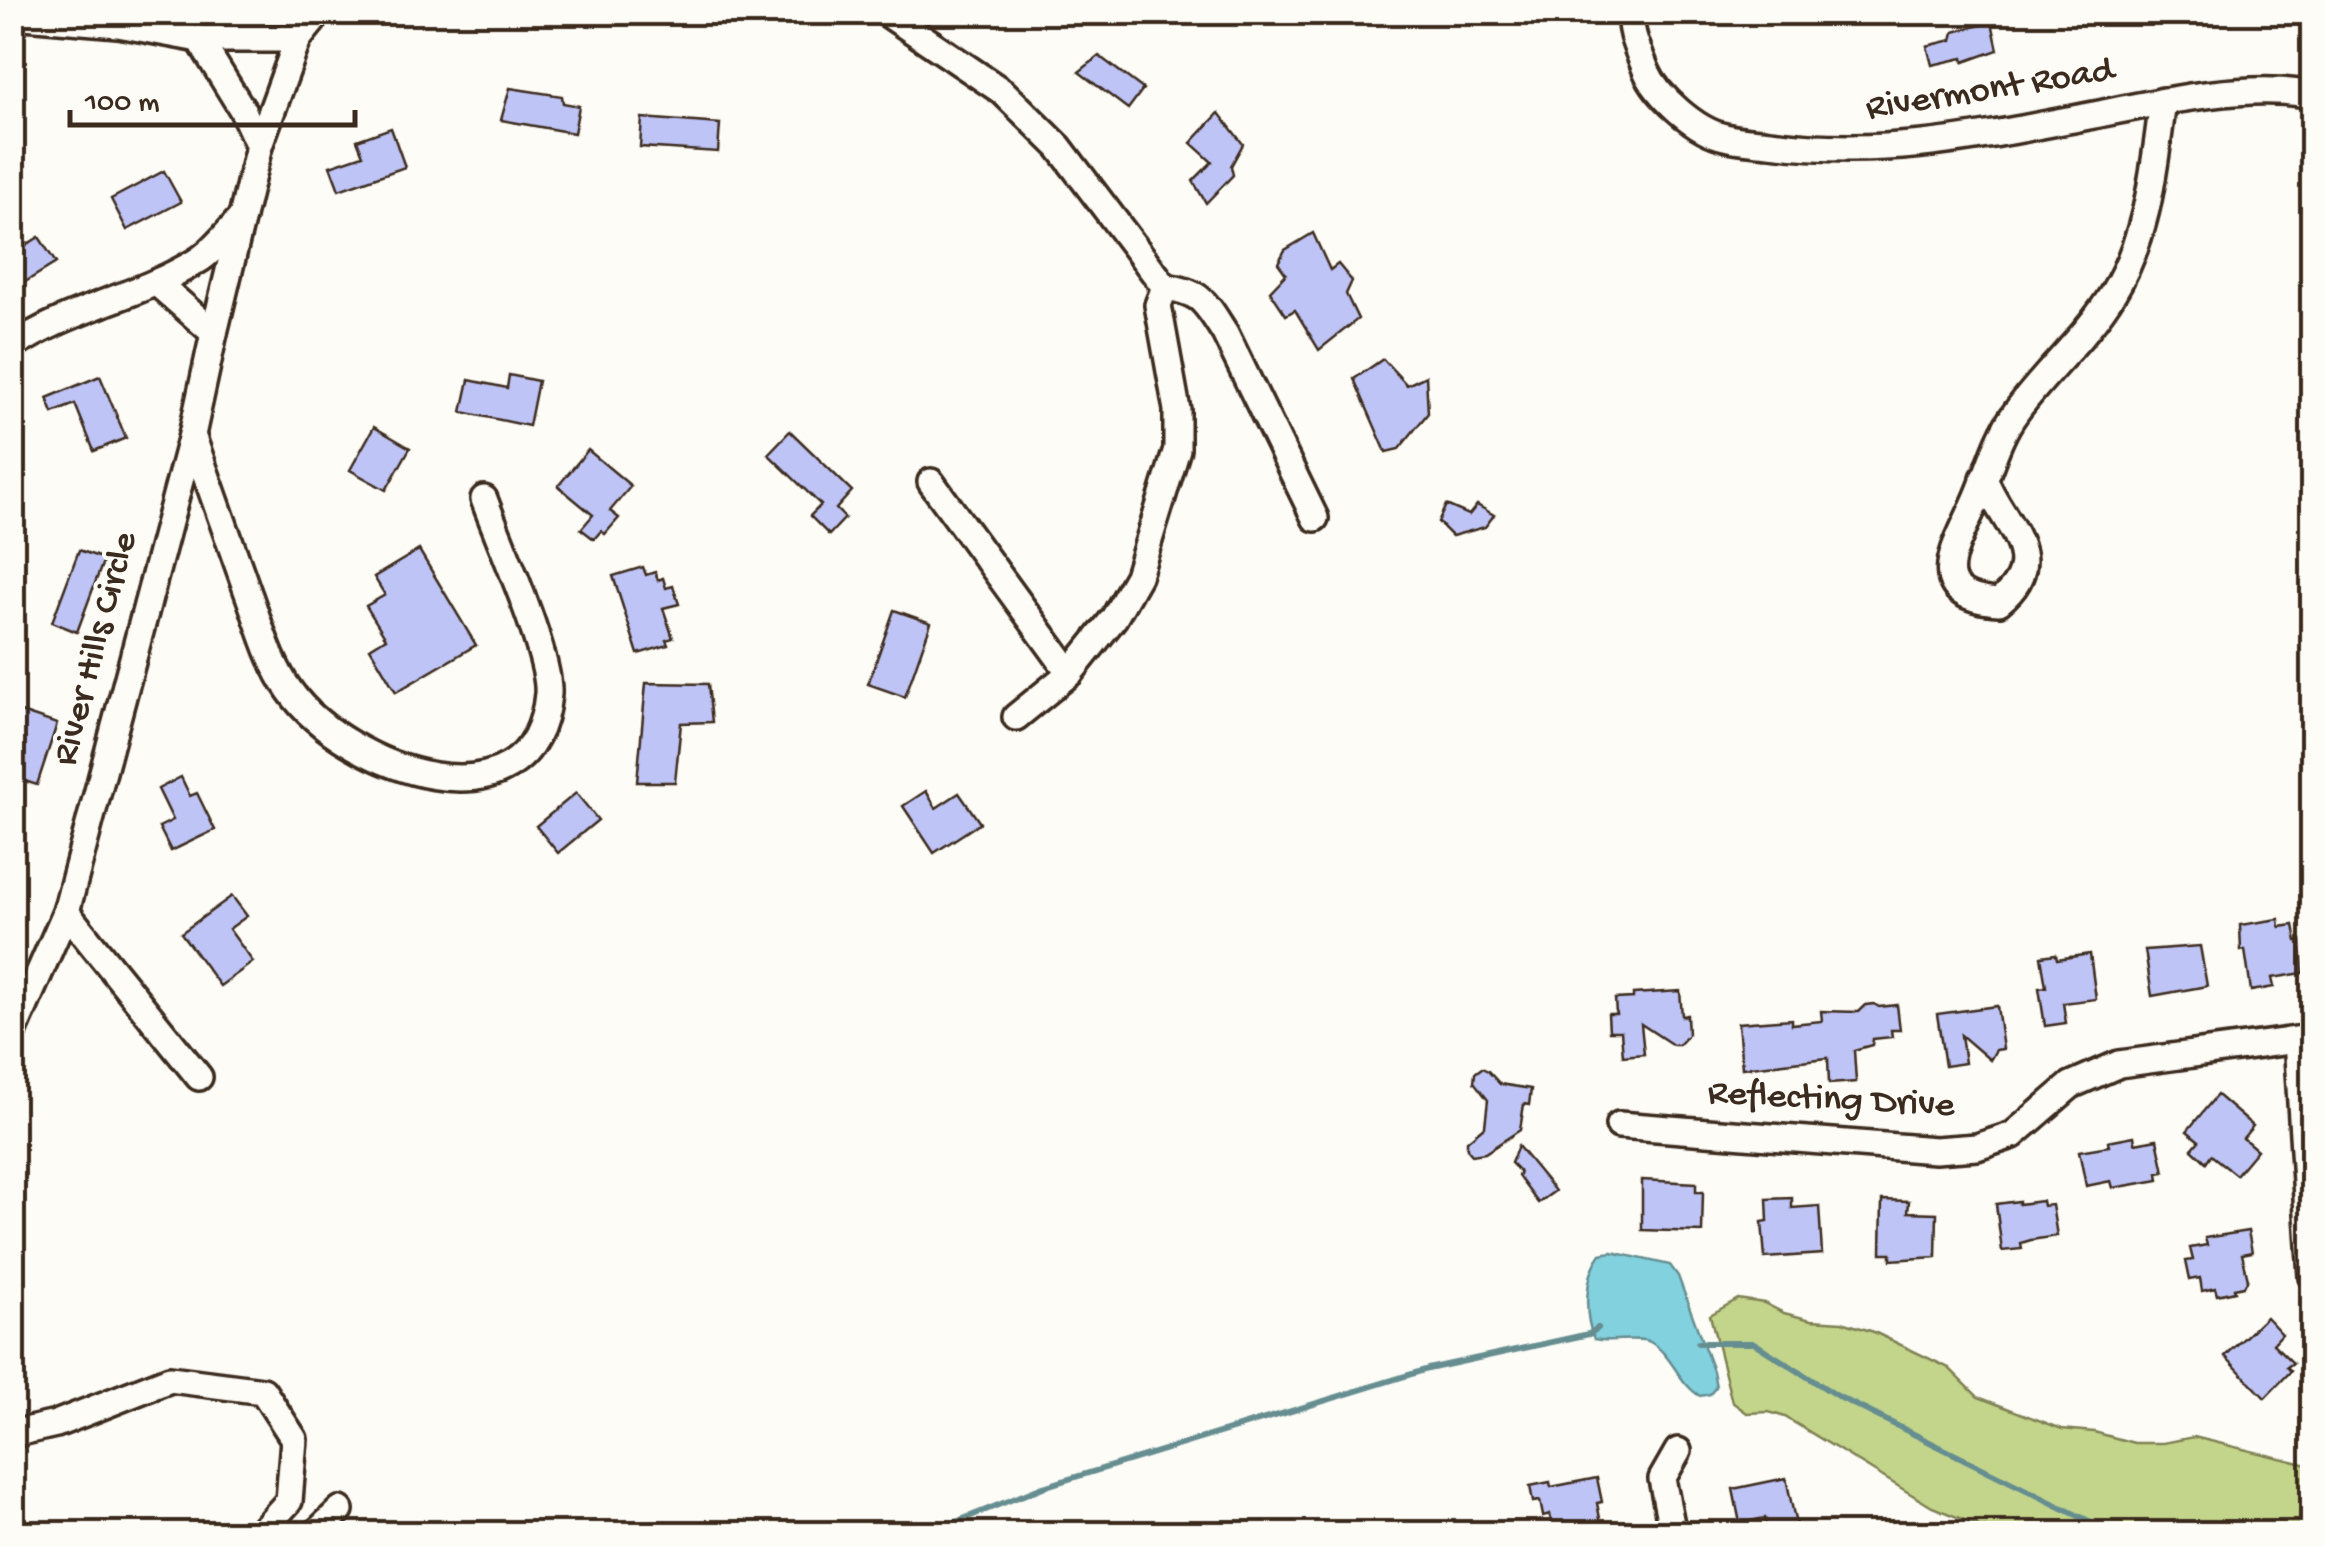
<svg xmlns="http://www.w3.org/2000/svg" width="2325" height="1546" viewBox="0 0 2325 1546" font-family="'Gochi Hand',sans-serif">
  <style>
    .green { fill: #c3d58a; stroke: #7f8054; stroke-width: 2.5 }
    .water { fill: #82d1de; stroke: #668e91; stroke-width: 2.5 }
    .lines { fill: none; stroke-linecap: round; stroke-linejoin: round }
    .stream { stroke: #668e91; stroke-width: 6 }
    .building { fill: #bfc4f6; stroke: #3b2a1e; stroke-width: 2.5 }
    .minor-casing { stroke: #3b2a1e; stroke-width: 32 }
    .minor { stroke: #fdfcf7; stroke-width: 25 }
    .labels { text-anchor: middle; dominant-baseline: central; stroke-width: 8; stroke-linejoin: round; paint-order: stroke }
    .street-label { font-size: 38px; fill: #3b2a1e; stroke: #fdfcf7 }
  </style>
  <rect width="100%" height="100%" fill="#fdfcf7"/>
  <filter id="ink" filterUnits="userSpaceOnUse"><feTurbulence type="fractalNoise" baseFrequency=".01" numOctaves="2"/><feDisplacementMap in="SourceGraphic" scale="20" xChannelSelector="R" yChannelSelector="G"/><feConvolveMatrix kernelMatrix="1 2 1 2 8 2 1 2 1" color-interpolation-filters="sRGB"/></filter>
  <g filter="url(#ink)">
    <path class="green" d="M1738 1299 1764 1303 1784 1313 1811 1320 1842 1322 1874 1332 1949 1368 1978 1397 2062 1429 2094 1432 2134 1443H2163L2194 1437 2312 1466V1533H2009L1979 1526 1932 1507 1785 1417 1769 1412 1747 1413 1732 1402 1710 1315Z"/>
    <path class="water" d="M1612 1252 1670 1265 1678 1276 1713 1371 1716 1387 1710 1394 1700 1396C1678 1383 1672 1354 1650 1342 1638 1336 1611 1343 1594 1339 1584 1315 1584 1276 1601 1254Z"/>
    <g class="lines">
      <g class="stream">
        <path d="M1698 1343H1754L1839 1397 2115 1534"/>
        <path d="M926 1534 1043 1487 1428 1369 1589 1334 1598 1328"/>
      </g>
    </g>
    <g class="building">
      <path d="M1992 22 1998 50 1964 62 1963 58 1932 65 1927 46 1952 40 1954 32Z"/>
      <path d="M1099 56 1143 89 1128 109 1079 72Z"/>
      <path d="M510 88 562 96 563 103 579 106 574 133 501 120Z"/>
      <path d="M1219 113 1243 144 1231 166 1233 175 1206 203 1193 181 1212 162 1191 143Z"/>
      <path d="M642 118 720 124 718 152 640 147Z"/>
      <path d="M391 128 405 167 339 190 330 166 363 155 357 140Z"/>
      <path d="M164 171 181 202 127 230 111 199Z"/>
      <path d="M1313 233 1330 270 1338 264 1352 281 1346 294 1358 319 1319 350 1295 310 1286 315 1270 291 1286 274 1278 263 1285 250Z"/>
      <path d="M39 237 56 263 12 290V254Z"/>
      <path d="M1383 359 1407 385 1426 376 1428 413 1399 449 1386 452 1354 379Z"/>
      <path d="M509 375 538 381 529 426 462 412 469 380 507 388Z"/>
      <path d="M100 376 126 438 94 451 75 404 53 413 47 398Z"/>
      <path d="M374 427 410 448 386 490 350 470Z"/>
      <path d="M790 431 852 491 836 509 845 518 829 535 810 516 821 505 768 454Z"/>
      <path d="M588 450 631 486 610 511 619 518 605 534 601 531 594 539 581 529 593 515 558 486Z"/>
      <path d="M1446 505 1469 515 1477 505 1494 515 1485 527 1452 536 1438 522Z"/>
      <path d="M79 550 104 559 77 632 52 622Z"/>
      <path d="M419 550 476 645 396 692 370 648 386 638 366 606 385 595 374 577Z"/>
      <path d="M643 567 646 575 655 572 658 580 663 578 666 588 673 586 679 604 663 608 673 638 666 640 668 645 638 654 613 576Z"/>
      <path d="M894 610 931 623 905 697 868 684Z"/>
      <path d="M646 683 708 684 712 722 681 723 675 782H637Z"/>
      <path d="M21 712 57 724 37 785 12 777V736Z"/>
      <path d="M181 777 190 796 197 793 215 830 171 851 159 827 173 820 158 789Z"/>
      <path d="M926 791 936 808 959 793 980 823 934 853 903 806Z"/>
      <path d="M576 793 598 820 558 853 536 826Z"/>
      <path d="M232 896 247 916 229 929 253 962 220 986 181 933Z"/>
      <path d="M2279 919 2280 927 2294 925 2297 941 2301 940 2303 973 2272 978 2274 987 2251 991 2245 950 2241 951 2240 925Z"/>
      <path d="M2200 946 2207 986 2152 996 2145 950Z"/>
      <path d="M2056 954 2057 959 2090 954 2096 999 2063 1003 2066 1023 2045 1026 2039 988 2046 987 2041 956Z"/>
      <path d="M1680 991 1682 1016 1687 1015 1688 1035 1679 1045H1673L1641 1024 1644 1054 1623 1056 1621 1031H1609L1608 1014H1616L1615 999 1633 998V994Z"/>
      <path d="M1874 1004 1879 1007 1897 1005 1900 1030H1891L1892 1037 1873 1039 1872 1045 1854 1050 1856 1082 1829 1084 1828 1058 1742 1068 1738 1023 1792 1019V1024L1822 1021 1821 1011 1859 1012 1866 1005Z"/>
      <path d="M1997 1006 2003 1049 1996 1050 1990 1060 1961 1035 1965 1063 1945 1066 1937 1014Z"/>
      <path d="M1482 1068 1488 1071 1500 1084 1531 1089 1529 1105 1524 1104 1520 1130 1485 1153 1472 1155 1467 1149V1141L1485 1126 1488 1100 1474 1082 1475 1073Z"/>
      <path d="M2217 1095 2253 1126 2243 1138 2257 1150 2236 1175 2211 1155 2206 1162 2192 1149 2199 1141 2187 1131Z"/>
      <path d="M2134 1136 2135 1143 2157 1139 2164 1172 2158 1173 2159 1180 2113 1188 2111 1181 2086 1186 2079 1151 2109 1146 2108 1141Z"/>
      <path d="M1518 1146 1555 1191 1538 1203 1518 1176 1520 1172 1511 1163Z"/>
      <path d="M1642 1180 1696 1183V1192H1703L1702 1232 1642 1230Z"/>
      <path d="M1792 1198V1208L1819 1206 1822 1254 1765 1258 1762 1222 1768 1221 1767 1199Z"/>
      <path d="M1882 1200 1909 1201 1908 1212 1937 1213 1936 1257 1891 1260V1253H1881Z"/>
      <path d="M2019 1201V1204L2042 1201 2043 1206 2052 1205 2057 1236 2031 1240 2021 1243 2022 1249 2002 1251 1996 1204Z"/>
      <path d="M2248 1231 2252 1252 2242 1254 2248 1279 2244 1286 2234 1288 2235 1291 2217 1295 2215 1288 2202 1291 2200 1278 2190 1280 2186 1261 2193 1260 2190 1248 2207 1245 2205 1238Z"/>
      <path d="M2266 1317 2282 1334 2273 1344 2293 1363 2287 1367 2291 1371 2265 1398 2225 1356Z"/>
      <path d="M1597 1478 1602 1502 1597 1503 1603 1534H1554L1550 1514 1543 1516 1540 1501 1533 1502 1530 1486 1550 1482 1551 1487Z"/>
      <path d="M1786 1478 1798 1534H1768L1765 1518 1740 1523 1733 1489Z"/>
    </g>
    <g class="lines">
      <g class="minor-casing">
        <g id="minor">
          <path d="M885 12 1003 92 1059 147 1165 287"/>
          <path d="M1632 12C1627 29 1640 54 1646 70 1657 96 1696 131 1725 137 1739 141 1755 141 1770 143 1888 158 1979 137 2094 115 2158 102 2249 82 2312 95"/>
          <path d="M12 15 118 24 199 39H298L320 12"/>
          <path d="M199 39 242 109 259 146 214 333"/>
          <path d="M259 146 298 39"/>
          <path d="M1165 287C1202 292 1205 302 1225 333L1315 518"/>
          <path d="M12 347C69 308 139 297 197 261 214 251 228 231 242 217"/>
          <path d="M192 435C211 488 229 540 248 593 260 625 269 662 290 691 344 768 534 839 548 694 551 657 499 540 484 499"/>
          <path d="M1984 478C2001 524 2053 558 1999 602 1921 597 1956 547 1975 503 1989 473 1996 439 2016 412 2046 371 2086 337 2113 293 2149 234 2154 168 2163 101"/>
          <path d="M931 482 1070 673"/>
          <path d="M1016 717 1070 673 1114 618 1138 576 1177 449V410L1158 305 1165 287"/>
          <path d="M66 912 199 1077"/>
          <path d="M12 1035 66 912 192 435 214 333 157 283"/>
          <path d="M2297 1040 2312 1277"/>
          <path d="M1619 1125 1935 1150 1977 1147 2013 1135 2071 1085 2119 1064 2312 1038"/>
          <path d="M12 1434 56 1424 170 1379 263 1391 294 1439 289 1501 259 1534"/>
          <path d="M315 1534 340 1510"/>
          <path d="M1673 1534 1662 1479 1678 1451"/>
        </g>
      </g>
      <use href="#minor" class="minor"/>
    </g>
  </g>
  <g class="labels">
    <g class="street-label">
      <text transform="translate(1990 91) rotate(-9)">Rivermont Road</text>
      <text transform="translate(97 649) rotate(-75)">River Hills Circle</text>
      <text transform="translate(1831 1101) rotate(3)">Reflecting Drive</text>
    </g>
  </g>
  <rect width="2325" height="1546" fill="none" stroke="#fdfcf7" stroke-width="50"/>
  <rect x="25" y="25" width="2275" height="1496" fill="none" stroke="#3b2a1e" stroke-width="4" filter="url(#ink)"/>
  <path d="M70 110v15h285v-15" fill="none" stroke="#3b2a1e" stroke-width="5"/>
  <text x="85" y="110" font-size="30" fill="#3b2a1e" stroke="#fdfcf7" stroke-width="8" paint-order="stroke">100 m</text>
</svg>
